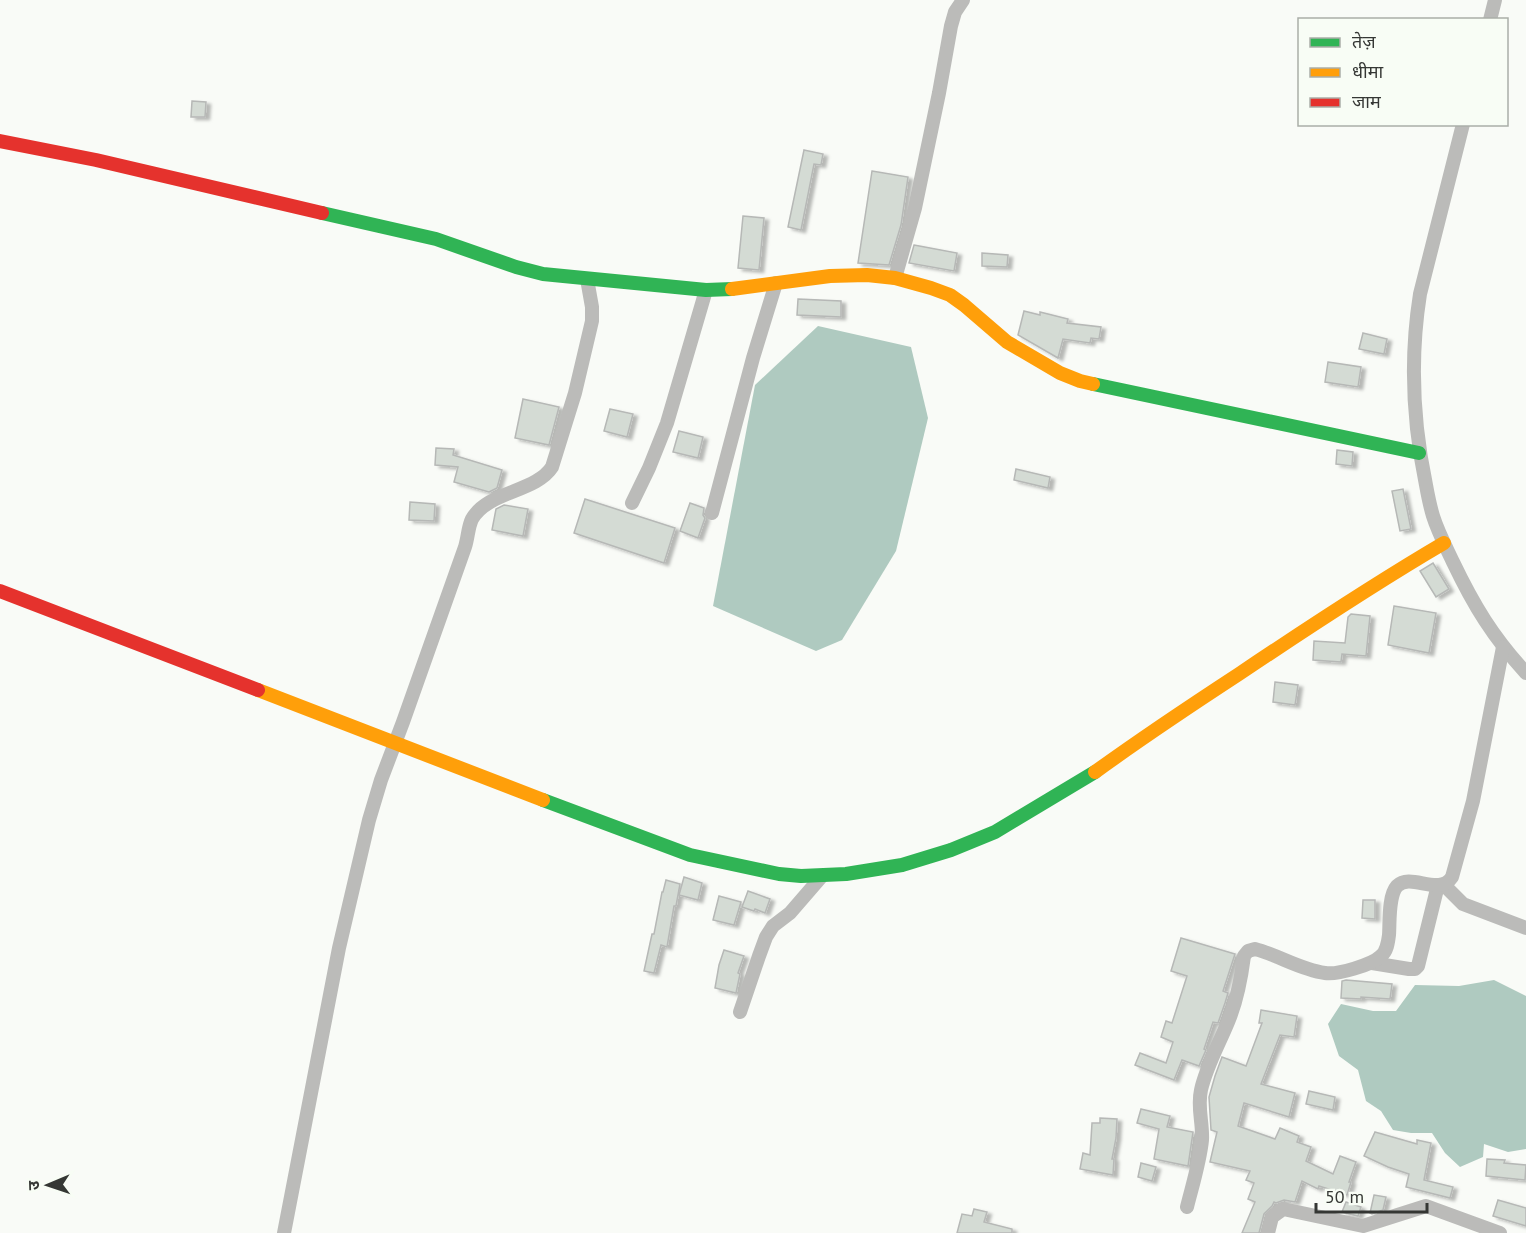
<svg xmlns="http://www.w3.org/2000/svg" width="1526" height="1233" viewBox="0 0 1526 1233" font-family="'PT Sans','Noto Sans Devanagari',sans-serif">
  <style>
    .water { fill: #afcac0 }
    .building { fill: #d4dbd4; stroke: #b6b8b6; stroke-width: 1.5; filter: url(#shadow) }
    .lines { fill: none; stroke-linecap: round; stroke-linejoin: round }
    .street { stroke: #bbbbb9; stroke-width: 14 }
    .fast { stroke: #30b455; stroke-width: 14 }
    .slow { stroke: #ff9f0a; stroke-width: 14 }
    .jam { stroke: #e5322d; stroke-width: 14 }
  </style>
  <defs>
    <filter id="shadow"><feDropShadow dx="4.5" dy="2.5" stdDeviation="1.5" flood-color="#0004"/></filter>
  </defs>
  <rect width="100%" height="100%" fill="#f9fbf7"/>
  <g class="water">
    <path d="M818 326 911 347 928 418 896 551 842 640 816 651 713 606 755 385Z"/>
    <path d="M1494 980 1526 996V1149L1508 1152 1484 1144 1483 1157 1460 1167 1445 1153 1432 1133H1411L1393 1130 1381 1111 1366 1101 1358 1070 1339 1056 1328 1024 1341 1004 1373 1011H1396L1415 985 1459 986Z"/>
  </g>
  <g class="building">
    <path d="M192 101 206 102 205 117H191Z"/>
    <path d="M804 150 823 154 821 165 814 164 801 230 788 227Z"/>
    <path d="M872 171 908 177 901 225 889 265 858 263Z"/>
    <path d="M743 216 764 218 759 270 738 268Z"/>
    <path d="M914 245 957 253 954 271 909 263Z"/>
    <path d="M982 253 1008 255 1007 267 982 266Z"/>
    <path d="M798 299 841 301V317L797 315Z"/>
    <path d="M1024 311 1040 315V312L1068 319 1067 323 1101 327 1099 339 1091 338 1090 343 1063 339 1058 358 1018 335Z"/>
    <path d="M1363 333 1387 339 1384 354 1359 349Z"/>
    <path d="M1328 362 1361 367 1358 387 1325 382Z"/>
    <path d="M523 399 559 407 549 445 515 438Z"/>
    <path d="M610 409 633 414 627 437 604 431Z"/>
    <path d="M679 431 703 437 698 458 673 452Z"/>
    <path d="M436 448 454 449 453 455 502 470 497 488 489 492 454 482 458 467 435 465Z"/>
    <path d="M1337 450 1353 452 1352 466 1336 464Z"/>
    <path d="M1016 469 1050 477 1048 488 1014 480Z"/>
    <path d="M1403 489 1411 529 1400 531 1392 491Z"/>
    <path d="M585 499 675 528 664 563 574 533Z"/>
    <path d="M410 502 435 504 434 521 409 520Z"/>
    <path d="M690 503 704 508 703 515 705 518 698 538 680 531Z"/>
    <path d="M504 505 528 509 523 536 492 530 496 509Z"/>
    <path d="M1433 563 1449 589 1436 597 1420 571Z"/>
    <path d="M1394 606 1436 613 1429 653 1388 645Z"/>
    <path d="M1351 614 1370 616 1366 656 1342 654 1341 662 1313 660 1314 641 1345 643 1348 617Z"/>
    <path d="M1275 682 1298 685 1295 705 1273 702Z"/>
    <path d="M684 877 702 883 698 900 679 895Z"/>
    <path d="M666 880 680 884 676 906H674L667 947 661 945 654 973 644 971 652 934H654L662 892H663Z"/>
    <path d="M748 891 770 899 765 913 755 909 754 911 742 907Z"/>
    <path d="M719 896 741 902 734 925 713 920Z"/>
    <path d="M1363 900H1375V919L1362 918Z"/>
    <path d="M1181 938 1235 954 1223 991 1228 993 1225 1003 1218 1023 1213 1022 1204 1049 1206 1050 1199 1066 1182 1060 1174 1080 1135 1065 1140 1053 1166 1063 1173 1042 1161 1037 1166 1021 1172 1023 1187 976 1171 971Z"/>
    <path d="M724 950 744 956 738 973 740 974 736 993 715 988 719 965Z"/>
    <path d="M1346 980 1392 984 1390 999 1361 997V999L1341 998 1342 981Z"/>
    <path d="M1261 1010 1297 1016 1294 1037 1280 1035 1261 1084 1295 1093 1289 1117 1244 1103 1238 1126 1275 1139 1280 1128 1299 1136 1297 1142 1311 1147 1306 1161 1333 1174 1340 1156 1356 1162 1349 1182H1351L1347 1195 1319 1186 1318 1189 1302 1181 1295 1202 1284 1200 1276 1203 1274 1202 1272 1206 1264 1214 1259 1233H1242L1255 1202 1248 1199 1254 1183 1246 1180 1250 1171 1210 1162 1217 1132 1211 1130 1209 1097 1215 1076 1222 1057 1246 1066 1262 1023H1259Z"/>
    <path d="M1309 1091 1335 1097 1333 1110 1306 1104Z"/>
    <path d="M1141 1109 1170 1116 1167 1127 1193 1132 1188 1166 1154 1159 1159 1129 1137 1123Z"/>
    <path d="M1100 1118 1117 1119 1116 1138 1112 1159H1114L1113 1175 1080 1169 1083 1153 1090 1155 1092 1123H1100Z"/>
    <path d="M1375 1132 1417 1144V1140L1431 1143 1424 1180 1453 1187 1450 1198 1406 1187 1409 1174 1388 1167 1364 1156Z"/>
    <path d="M1487 1159 1505 1160 1504 1163 1526 1165 1525 1180 1486 1176Z"/>
    <path d="M1141 1163 1156 1167 1152 1181 1138 1177Z"/>
    <path d="M1374 1195 1386 1197 1383 1210 1372 1214 1370 1213Z"/>
    <path d="M1498 1200 1526 1208V1226L1493 1216Z"/>
    <path d="M1346 1202 1361 1207 1358 1216 1342 1212Z"/>
    <path d="M974 1209 987 1212 984 1222 1012 1229V1233H957L962 1214 972 1216Z"/>
  </g>
  <g class="lines">
    <g class="street">
      <path d="M1490 20 1495 0"/>
      <path d="M1463 124 1420 294C1410 357 1413 423 1426 485 1428 496 1430 506 1433 516 1438 532 1446 547 1453 562 1474 606 1493 637 1526 673"/>
      <path d="M895 278 915 208 939 93 951 26 955 12 963 0"/>
      <path d="M632 503 649 468 667 423 706 290"/>
      <path d="M712 513 753 358 776 283"/>
      <path d="M1444 885 1463 904 1526 928"/>
      <path d="M1372 963 1409 969H1415L1418 966 1438 885"/>
      <path d="M740 1012 759 956 766 937 773 926 790 913 822 876"/>
      <path d="M1187 1207C1192 1187 1200 1161 1202 1140 1203 1123 1197 1107 1201 1090 1206 1067 1219 1044 1228 1022 1237 1001 1241 979 1244 956L1248 951 1255 949C1278 955 1301 970 1325 973 1337 975 1372 965 1381 956 1387 951 1388 943 1389 935 1390 923 1388 896 1397 886 1411 872 1439 897 1452 877L1473 801 1503 647"/>
      <path d="M284 1233 339 948 369 820 381 780 403 722 465 547C468 538 468 527 472 519 488 491 536 492 552 467L575 393 592 321V307L587 279"/>
      <path d="M1268 1233 1272 1217 1283 1209 1363 1226 1426 1206 1500 1233"/>
    </g>
    <g class="fast">
      <path d="M322 213 436 239 516 267 543 274 706 290 732 289"/>
      <path d="M1093 384 1419 453"/>
      <path d="M543 800 690 855 779 874 801 876 846 874 902 865 951 850 995 832 1095 772"/>
    </g>
    <g class="slow">
      <path d="M732 289 830 276 867 275 895 278 931 288 950 295 964 305 1007 342 1060 373 1080 381 1093 384"/>
      <path d="M258 690 543 800"/>
      <path d="M1095 772C1142 738 1190 706 1239 674 1306 629 1374 584 1444 543"/>
    </g>
    <g class="jam">
      <path d="M0 141 96 160 322 213"/>
      <path d="M0 591 258 690"/>
    </g>
  </g>
  <rect x="1298" y="18" width="210" height="108" fill="#f8fdf5" stroke="#aaaea8" stroke-width="1.5"/>
  <rect x="1310" y="38" width="30" height="9" fill="#30b455" stroke="#aaaea8" stroke-width="1.5"/>
  <text x="1352" y="48" font-size="18" fill="#353734">तेज़</text>
  <rect x="1310" y="68" width="30" height="9" fill="#ff9f0a" stroke="#aaaea8" stroke-width="1.5"/>
  <text x="1352" y="78" font-size="18" fill="#353734">धीमा</text>
  <rect x="1310" y="98" width="30" height="9" fill="#e5322d" stroke="#aaaea8" stroke-width="1.5"/>
  <text x="1352" y="108" font-size="18" fill="#353734">जाम</text>
  <g transform="translate(48 1185) rotate(268)" stroke="#f8fdf5" stroke-width="4.5" paint-order="stroke">
  <path d="M0-4.5L10 22L0 15L-10 22Z" fill="#353734"/>
  <text y="-9" font-size="16" font-weight="bold" text-anchor="middle" fill="#353734">उ</text>
  </g>
  <path d="M1316 1203v9h111v-9" fill="none" stroke="#353734" stroke-width="3"/>
  <text x="1325" y="1203" font-size="18" fill="#353734" stroke="#f8fdf5" stroke-width="4.5" paint-order="stroke">50 m</text>
</svg>
